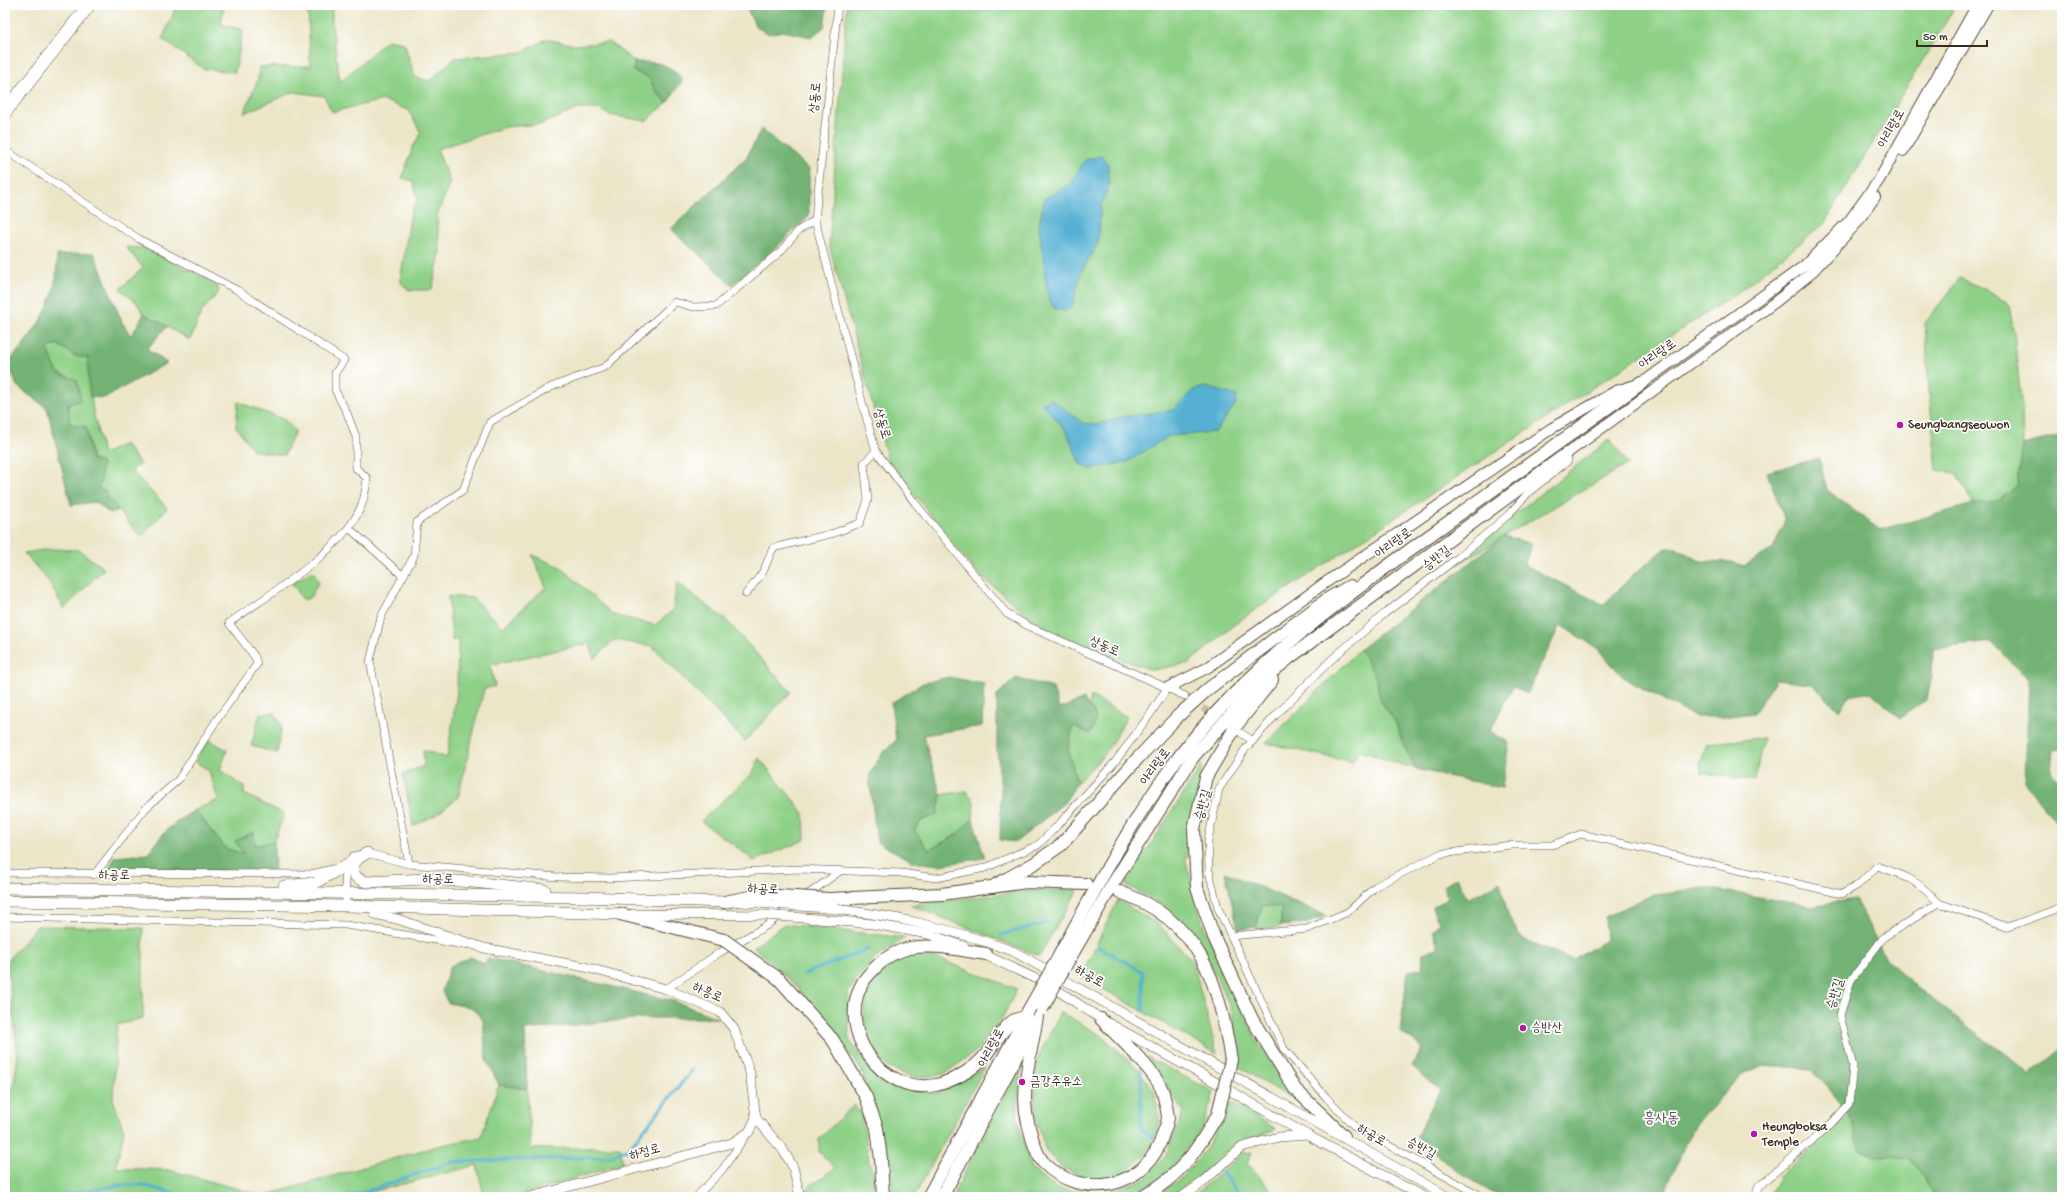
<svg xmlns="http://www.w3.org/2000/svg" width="2067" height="1202" viewBox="0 0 2067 1202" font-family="'Gochi Hand','Poor Story',sans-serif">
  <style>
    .green { fill: #8ed087; stroke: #647d52 }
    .forest { fill: #72b274; stroke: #566e49 }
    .water { fill: #55b0d3; stroke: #486d78 }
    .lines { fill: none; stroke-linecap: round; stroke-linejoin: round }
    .stream { stroke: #55b0d3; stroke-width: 3 }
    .minor-tunnel { stroke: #c9c0a7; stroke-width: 7; stroke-dasharray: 7 3.5; stroke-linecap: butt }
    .minor-casing { stroke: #564638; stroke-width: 8 }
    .tertiary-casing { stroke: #564638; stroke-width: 10 }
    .secondary-casing { stroke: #564638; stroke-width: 12 }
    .primary-casing { stroke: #564638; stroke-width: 12 }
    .trunk-casing { stroke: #564638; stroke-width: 14 }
    .motorway-casing { stroke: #564638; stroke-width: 14 }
    .minor { stroke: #fff; stroke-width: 7 }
    .tertiary { stroke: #fff; stroke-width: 9 }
    .secondary { stroke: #fff; stroke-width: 10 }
    .primary { stroke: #fff; stroke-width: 11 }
    .trunk { stroke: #fff; stroke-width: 12 }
    .motorway { stroke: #fff; stroke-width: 13 }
    .tertiary-bridge-casing { stroke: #564638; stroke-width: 10; stroke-linecap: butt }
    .trunk-bridge-casing { stroke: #564638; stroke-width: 14; stroke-linecap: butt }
    .tertiary-bridge { stroke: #fff; stroke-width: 9 }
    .trunk-bridge { stroke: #fff; stroke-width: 12 }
    .poi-dot { fill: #b5179e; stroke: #fff; stroke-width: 1.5 }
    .labels { text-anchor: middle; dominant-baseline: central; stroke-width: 3.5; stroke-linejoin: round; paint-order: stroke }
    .street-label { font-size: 13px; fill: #3b2a1e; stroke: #fff }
    .poi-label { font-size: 13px; fill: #3b2a1e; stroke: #fff; text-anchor: start }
    .quarter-label { font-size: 15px; fill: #645162; stroke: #fff }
  </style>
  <rect width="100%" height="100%" fill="#fff"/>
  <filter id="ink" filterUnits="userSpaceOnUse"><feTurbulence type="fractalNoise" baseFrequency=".025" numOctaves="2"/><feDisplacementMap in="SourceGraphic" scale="8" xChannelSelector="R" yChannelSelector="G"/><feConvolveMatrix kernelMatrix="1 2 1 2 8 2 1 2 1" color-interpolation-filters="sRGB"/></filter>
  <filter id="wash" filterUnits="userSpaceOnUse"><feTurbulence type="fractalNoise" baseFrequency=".012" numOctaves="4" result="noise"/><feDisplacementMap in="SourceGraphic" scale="16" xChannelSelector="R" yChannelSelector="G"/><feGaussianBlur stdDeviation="0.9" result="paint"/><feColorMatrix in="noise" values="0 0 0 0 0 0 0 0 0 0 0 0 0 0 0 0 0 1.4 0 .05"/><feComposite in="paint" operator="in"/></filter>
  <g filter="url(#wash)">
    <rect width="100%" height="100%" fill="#ece6c9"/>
    <g class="green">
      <path d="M177 5H224L221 24 243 30 235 72 204 69 162 39Z"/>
      <path d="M847 5H1956L1824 224 1741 290 1240 620 1189 663 1152 670 1051 635 975 571 888 461 829 245Z"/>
      <path d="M315 6H332V24L340 82 387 40 404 43 415 77 429 81 455 58 523 52 546 39 576 45 609 42 635 62 633 71 648 77 657 92 667 103 646 121 609 115 600 109H578L542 124 505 127 437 149 450 182 437 216 440 253 432 290H409L400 282 411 212 418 199 413 181 402 178 413 147 421 133 408 110 383 100 332 112 324 96 293 92 244 113 258 79 259 67 310 66 308 10Z"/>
      <path d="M126 247 145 248 217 284 219 292 202 311 190 340 144 314 136 302 120 289 143 268Z"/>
      <path d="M1960 278 1993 293 2009 305 2014 333 2022 410 2023 445 2017 486 1998 501 1973 504 1956 473 1937 470 1929 392 1925 323Z"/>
      <path d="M57 344 75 356 88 358C87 391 96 422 103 454L125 444 140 464 132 471 167 508 141 537 98 488 86 427 70 424C67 397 58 373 47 349Z"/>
      <path d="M238 402 285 420 295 431 284 455 254 451 236 427Z"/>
      <path d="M1610 439 1628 464 1504 536 1451 569 1520 510Z"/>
      <path d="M50 549 79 550 104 569 64 609 50 583 24 553Z"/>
      <path d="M532 555 561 567 613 615 655 625 673 610 677 582 727 621 791 692 745 741 652 646 614 640 594 659 590 643 490 665 495 686 484 689 458 797 436 815 413 826 403 774 424 766 423 750 447 758 457 692 458 639 452 641 448 596 472 598 503 627 546 587Z"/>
      <path d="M313 571 319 582 310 598 303 600 292 583Z"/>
      <path d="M1360 649 1375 675 1381 701 1396 723 1404 746 1416 769 1360 751 1352 762 1266 743Z"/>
      <path d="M1091 696 1127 717 1105 754 1077 783 1068 749 1073 725 1095 714 1089 706Z"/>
      <path d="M274 712 282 726 277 753 251 746 260 714Z"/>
      <path d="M1763 738 1755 781 1701 772 1700 763 1707 743Z"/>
      <path d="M208 739 227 750 220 770 244 787V794L284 814 274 841 255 846 254 832 235 841 245 854 225 848 195 810 218 800 209 771 195 761Z"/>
      <path d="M759 758 804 813 805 840 754 861C738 846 718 835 701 821L753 773Z"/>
      <path d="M1202 765 1186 861 1202 922 1258 1043 1307 1108 1239 1067 1232 1011 1201 943 1166 907 1125 884Z"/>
      <path d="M967 791 974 802 973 819 956 835 929 850 914 830 922 820 937 814 941 795Z"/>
      <path d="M1038 890H1078L1039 956 910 905Z"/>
      <path d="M1118 900 1159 925 1193 962 1217 1054 1081 976Z"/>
      <path d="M1262 906 1281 907V926L1270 929 1256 927Z"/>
      <path d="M784 924 905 938 873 960 848 992 849 1040 881 1083 934 1094 985 1067 914 1197H891L893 1179 862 1071 799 989 754 947Z"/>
      <path d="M37 926 143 928V1018L117 1025 113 1099 124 1131 116 1168 169 1170 264 1196 437 1146 481 1137 499 1085 527 1089 531 1149 620 1147 623 1164 513 1197H484L477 1165 353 1197H5V1136L18 1057 7 961Z"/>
      <path d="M926 954 1017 989 1000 1022 975 1052 944 1074 915 1078 887 1067 872 1051 863 1016 870 986 897 959Z"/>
      <path d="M1060 1012 1101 1035 1135 1066 1154 1091 1160 1123 1150 1149 1125 1174 1092 1180 1062 1168 1046 1151 1034 1112 1036 1062Z"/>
      <path d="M1147 1057 1214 1092 1203 1127 1170 1171 1132 1196 1127 1197H952L1021 1063 1017 1117 1031 1169 1058 1189 1101 1194 1147 1178 1166 1154 1184 1112Z"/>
      <path d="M1231 1102 1276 1129 1232 1146 1203 1173 1170 1197H1153L1184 1176 1208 1146Z"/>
      <path d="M854 1105 861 1112 869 1161 874 1176 873 1197H808L807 1188 835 1168 819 1152V1139Z"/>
      <path d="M1848 1115 1857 1132 1859 1149 1875 1155 1910 1158 1924 1177 1934 1197H1768L1780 1176Z"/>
      <path d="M1252 1152 1247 1163 1276 1197H1192L1243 1153Z"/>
    </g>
    <g class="forest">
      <path d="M748 5H827V8L824 27 811 37 783 31 769 34 756 27 748 11Z"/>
      <path d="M635 62C657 62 668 62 683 80L667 103 657 92 648 77 633 71Z"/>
      <path d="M761 129 809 169V216L772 251 732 285 671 229 747 157Z"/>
      <path d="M94 253 122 322 131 336 144 314 167 326 147 349 167 363 104 398 90 397 88 379V358L75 356 57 344 47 349 58 373 77 380 81 400 68 405 70 424 86 427 91 459 102 463 101 481 98 488 107 492V497L119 510 110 514 96 502 71 505 47 408 17 386 8 363C38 327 58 304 57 255Z"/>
      <path d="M2062 435V748L2053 749 2051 771 2060 784 2062 783V831L2025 782 2029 680 1991 642 1933 649 1932 676 1927 699 1900 718 1871 692 1848 696 1839 711 1812 684 1776 680 1754 713 1723 717H1695L1624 678 1597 648 1560 625 1527 694 1513 686 1490 731 1509 743 1502 788 1416 769 1404 746 1396 723 1381 701 1375 675 1360 649 1504 536 1532 544 1524 565 1604 605 1632 576 1666 548H1676L1700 561 1732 562 1744 566 1773 549 1785 520 1767 472 1819 458 1827 490 1880 530 1973 504 1998 501 2017 486 2023 445Z"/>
      <path d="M948 677 984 684 982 726 923 735 941 795 937 815 922 820 914 830 929 850 956 835 973 819 985 858 940 865 914 862 877 842 869 776 881 755 896 740 891 703 923 683Z"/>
      <path d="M1016 678 1053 688 1059 709 1084 699C1095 715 1100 715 1090 734L1073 726 1068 749 1077 783 1065 802 1016 842 1000 840 1001 789 997 750V695Z"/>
      <path d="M195 810 225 848 244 854 235 841 254 832 255 846 274 841 275 870 160 872 108 870 115 857 148 854C162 832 172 824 195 810Z"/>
      <path d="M1225 872 1327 916 1307 923 1281 926V907L1262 906 1256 927 1238 930Z"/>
      <path d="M1457 877 1467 899 1500 882 1508 915 1521 938 1573 960 1606 940 1605 917 1654 894 1706 888 1811 906 1855 899 1887 960 1919 989 2030 1074 2062 1048V1197H1934L1924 1177 1910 1158 1875 1155 1859 1149C1855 1114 1834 1095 1811 1069L1763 1065 1742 1074 1694 1126 1664 1194 1666 1197H1502L1461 1174 1416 1137 1440 1090 1412 1066 1423 1048 1400 1032 1408 971 1422 969 1423 953 1438 948 1433 929 1439 923 1432 908 1447 899 1444 886Z"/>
      <path d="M471 957 484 964 489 958 674 1001 717 1018H645L525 1030 527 1089 499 1085 486 1059 483 1021 473 1008 448 1003 442 991 450 966Z"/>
    </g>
    <g class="water">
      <path d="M1102 156 1108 166 1109 185 1101 206 1098 244 1082 270 1072 306 1066 312 1054 308 1048 297 1039 225 1044 199 1069 185 1085 160Z"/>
      <path d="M1206 387 1237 396 1235 405 1215 432 1169 436 1127 462 1091 469 1080 464 1066 430 1042 404 1051 399 1083 423 1097 425 1122 417 1173 410 1193 390Z"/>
    </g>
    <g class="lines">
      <g class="stream">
        <path d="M1001 935 1050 922"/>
        <path d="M1097 946 1143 972V1010"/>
        <path d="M804 974 868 949"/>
        <path d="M1141 1068V1129L1154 1138"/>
        <path d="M1222 1172 1241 1197"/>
        <path d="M54 1197 120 1185H142L188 1197"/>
        <path d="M345 1197 365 1192 452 1162 608 1157 629 1148 693 1069"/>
      </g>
    </g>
  </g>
  <g filter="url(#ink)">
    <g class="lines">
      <path class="minor-tunnel" d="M1185 696 1216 717"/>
      <g class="minor-casing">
        <g id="minor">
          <path d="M838 5 815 220 865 413 876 451 915 503 1007 614 1030 627 1185 696"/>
          <path d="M5 150 139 239 237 290 344 360 335 373V390L347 413 356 437V468L367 478C366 490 364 502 358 513 336 555 268 595 229 623L255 657 257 664 216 721 179 779 145 809 94 875"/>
          <path d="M349 528 403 576"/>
          <path d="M746 594 763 572 773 548 834 533 860 523 868 500 864 463 876 451"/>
          <path d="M1241 733 1253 741"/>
          <path d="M409 864 370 661 381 617 414 556 417 522 463 490 490 422 551 387 605 367 675 302 693 307 716 306 779 253 799 230 815 220"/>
          <path d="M345 866 346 906"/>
          <path d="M5 873 311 874 345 866 353 856 367 853 409 864 558 877 610 878 798 869 901 873 936 878 985 868 1038 845 1061 822 1115 762 1151 713 1167 688"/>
          <path d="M804 897 839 872"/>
          <path d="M5 917 346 925 465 945"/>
          <path d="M1231 936 1307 929 1348 912 1376 886 1440 854 1511 845H1552L1581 834 1842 894 1858 885 1877 866C1908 876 1916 880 1939 903"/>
          <path d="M666 989 719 953 766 926 794 904"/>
          <path d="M696 1197 722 1170 747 1134"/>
          <path d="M1483 1197 1355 1127 1326 1097 1284 1049 1218 908 1209 871 1208 840 1219 789 1246 748 1275 716 1332 659 1384 614 1464 553 1508 515 1530 491 1568 461 1566 454"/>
          <path d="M1755 1197 1759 1186 1830 1125 1849 1104 1853 1066 1840 1015 1851 980 1884 937 1939 903 2008 927 2062 907"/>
        </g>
      </g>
      <g class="tertiary-casing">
        <g id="tertiary">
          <path d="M739 902 772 904"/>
          <path d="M374 907 375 914 397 919 484 948 585 967 666 989 720 1012 734 1029 750 1073 756 1118 783 1150 793 1167 800 1197"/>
          <path d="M826 908C893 915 949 928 1013 951L1448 1197"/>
          <path d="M633 914 764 915"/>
          <path d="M818 919 873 924 928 934 963 946"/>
          <path d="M981 953 1051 986 1101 1019 1208 1078 1307 1135 1424 1197"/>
          <path d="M530 1197 732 1143 749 1132 756 1118"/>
          <path d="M1182 1197 1202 1183 1242 1147 1279 1137 1307 1135"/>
        </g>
      </g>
      <g class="secondary-casing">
        <g id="secondary">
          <path d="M1903 151 1988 5"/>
          <path d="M1566 454 1774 303 1810 274 1855 225 1875 197"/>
          <path d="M1167 688 1207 668 1322 585 1552 428 1616 391 1642 383 1804 266 1849 221 1879 180 1977 5"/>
        </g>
      </g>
      <g class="primary-casing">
        <g id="primary">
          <path d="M367 853C350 862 346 875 366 882L425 879 473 882 545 890"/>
          <path d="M284 886 315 883 345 866"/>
          <path d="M5 888 583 897 724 902"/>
          <path d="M5 901 346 906 620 914"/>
        </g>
      </g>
      <g class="trunk-casing">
        <g id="trunk">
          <path d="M1272 680 1236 726 1206 777 1194 829 1197 888 1214 937 1252 1019 1295 1089 1344 1136"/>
          <path d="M992 887 1035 863 1061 845 1138 758 1178 716 1208 689 1326 600 1350 586"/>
          <path d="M1120 892C1202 922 1218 981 1231 1060"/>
          <path d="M829 899 942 894 1027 882 1086 884"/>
          <path d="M724 902 760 895 778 896"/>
          <path d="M620 914 724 940"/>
          <path d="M986 954C962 951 935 943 910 948 896 951 887 956 877 966 872 971 866 977 863 982 835 1030 882 1096 936 1085 953 1081 971 1071 983 1058 991 1049 1004 1026 1013 1021 1016 1019 1022 1018 1025 1017"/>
          <path d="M1054 965C1091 897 1127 828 1172 766 1241 672 1336 603 1429 536 1500 485 1571 434 1642 383"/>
          <path d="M1063 970 1114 882 1193 757 1261 681 1289 658 1566 454"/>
          <path d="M779 979 833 1040 866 1097 877 1128 881 1160 883 1197"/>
          <path d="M1037 1017C1032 1048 1022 1082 1026 1113 1028 1125 1035 1153 1043 1162 1081 1202 1148 1189 1163 1134 1165 1129 1168 1122 1168 1117 1167 1109 1165 1100 1163 1093 1158 1073 1116 1035 1101 1019"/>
          <path d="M928 1197 1027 1014"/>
          <path d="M942 1197 1033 1025"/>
          <path d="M1143 1197C1181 1175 1196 1152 1218 1114"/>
        </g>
      </g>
      <g class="motorway-casing">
        <path id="motorway" d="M5 112 89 5"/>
      </g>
      <use href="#minor" class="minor"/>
      <use href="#tertiary" class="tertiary"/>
      <use href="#secondary" class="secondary"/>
      <use href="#primary" class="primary"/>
      <use href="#trunk" class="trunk"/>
      <use href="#motorway" class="motorway"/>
      <g class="tertiary-bridge-casing">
        <g id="tertiary-bridge">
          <path d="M772 904 826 908"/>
          <path d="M764 915 818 919"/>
        </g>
      </g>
      <g class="trunk-bridge-casing">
        <g id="trunk-bridge">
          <path d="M778 896 829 899"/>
          <path d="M724 940 779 979"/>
          <path d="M1042 1009 1063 970"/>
          <path d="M1027 1013 1054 965"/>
          <path d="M1218 1114 1231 1060"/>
        </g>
      </g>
      <use href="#tertiary-bridge" class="tertiary-bridge"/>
      <use href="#trunk-bridge" class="trunk-bridge"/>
    </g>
  </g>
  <g class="poi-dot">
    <circle cx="1900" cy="425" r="4"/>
    <circle cx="1523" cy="1028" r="4"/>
    <circle cx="1022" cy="1082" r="4"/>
    <circle cx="1754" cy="1134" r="4"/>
  </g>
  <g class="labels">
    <g class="street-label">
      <text transform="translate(816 98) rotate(-84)">상동로</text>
      <text transform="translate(1892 129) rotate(-61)">아리랑로</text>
      <text transform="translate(1658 355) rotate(-35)">아리랑로</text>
      <text transform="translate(881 424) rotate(73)">상동로</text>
      <text transform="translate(1394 544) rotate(-36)">아리랑로</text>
      <text transform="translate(1437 559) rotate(-38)">승반길</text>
      <text transform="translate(1104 647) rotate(24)">상동로</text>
      <text transform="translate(1156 767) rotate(-54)">아리랑로</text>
      <text transform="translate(1204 805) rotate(-75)">승반길</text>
      <text transform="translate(114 876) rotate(1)">하공로</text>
      <text transform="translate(438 880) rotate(1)">하공로</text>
      <text transform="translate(763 890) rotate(3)">하공로</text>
      <text transform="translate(1089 977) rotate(29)">하공로</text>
      <text transform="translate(707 993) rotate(24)">하흥로</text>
      <text transform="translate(1836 994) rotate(-73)">승반길</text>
      <text transform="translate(992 1048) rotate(-62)">아리랑로</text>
      <text transform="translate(1371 1136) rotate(30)">하공로</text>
      <text transform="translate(1421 1149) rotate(29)">승반길</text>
      <text transform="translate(645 1153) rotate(-15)">하정로</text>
    </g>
    <g class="poi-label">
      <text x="1908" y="425">Seungbangseowon</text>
      <text x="1531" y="1028">승반산</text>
      <text x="1030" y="1082">금강주유소</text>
      <text x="1762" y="1127">Heungboksa<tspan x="1762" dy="15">Temple</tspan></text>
    </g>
    <g class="quarter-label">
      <text x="1661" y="1119">흥사동</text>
    </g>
  </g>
  <rect width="2067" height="1202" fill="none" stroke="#fff" stroke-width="20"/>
  <path d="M1917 40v6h70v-6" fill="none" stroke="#3b2a1e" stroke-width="2"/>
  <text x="1923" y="40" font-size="12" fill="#3b2a1e" stroke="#ffffff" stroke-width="3" paint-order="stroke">50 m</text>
</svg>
